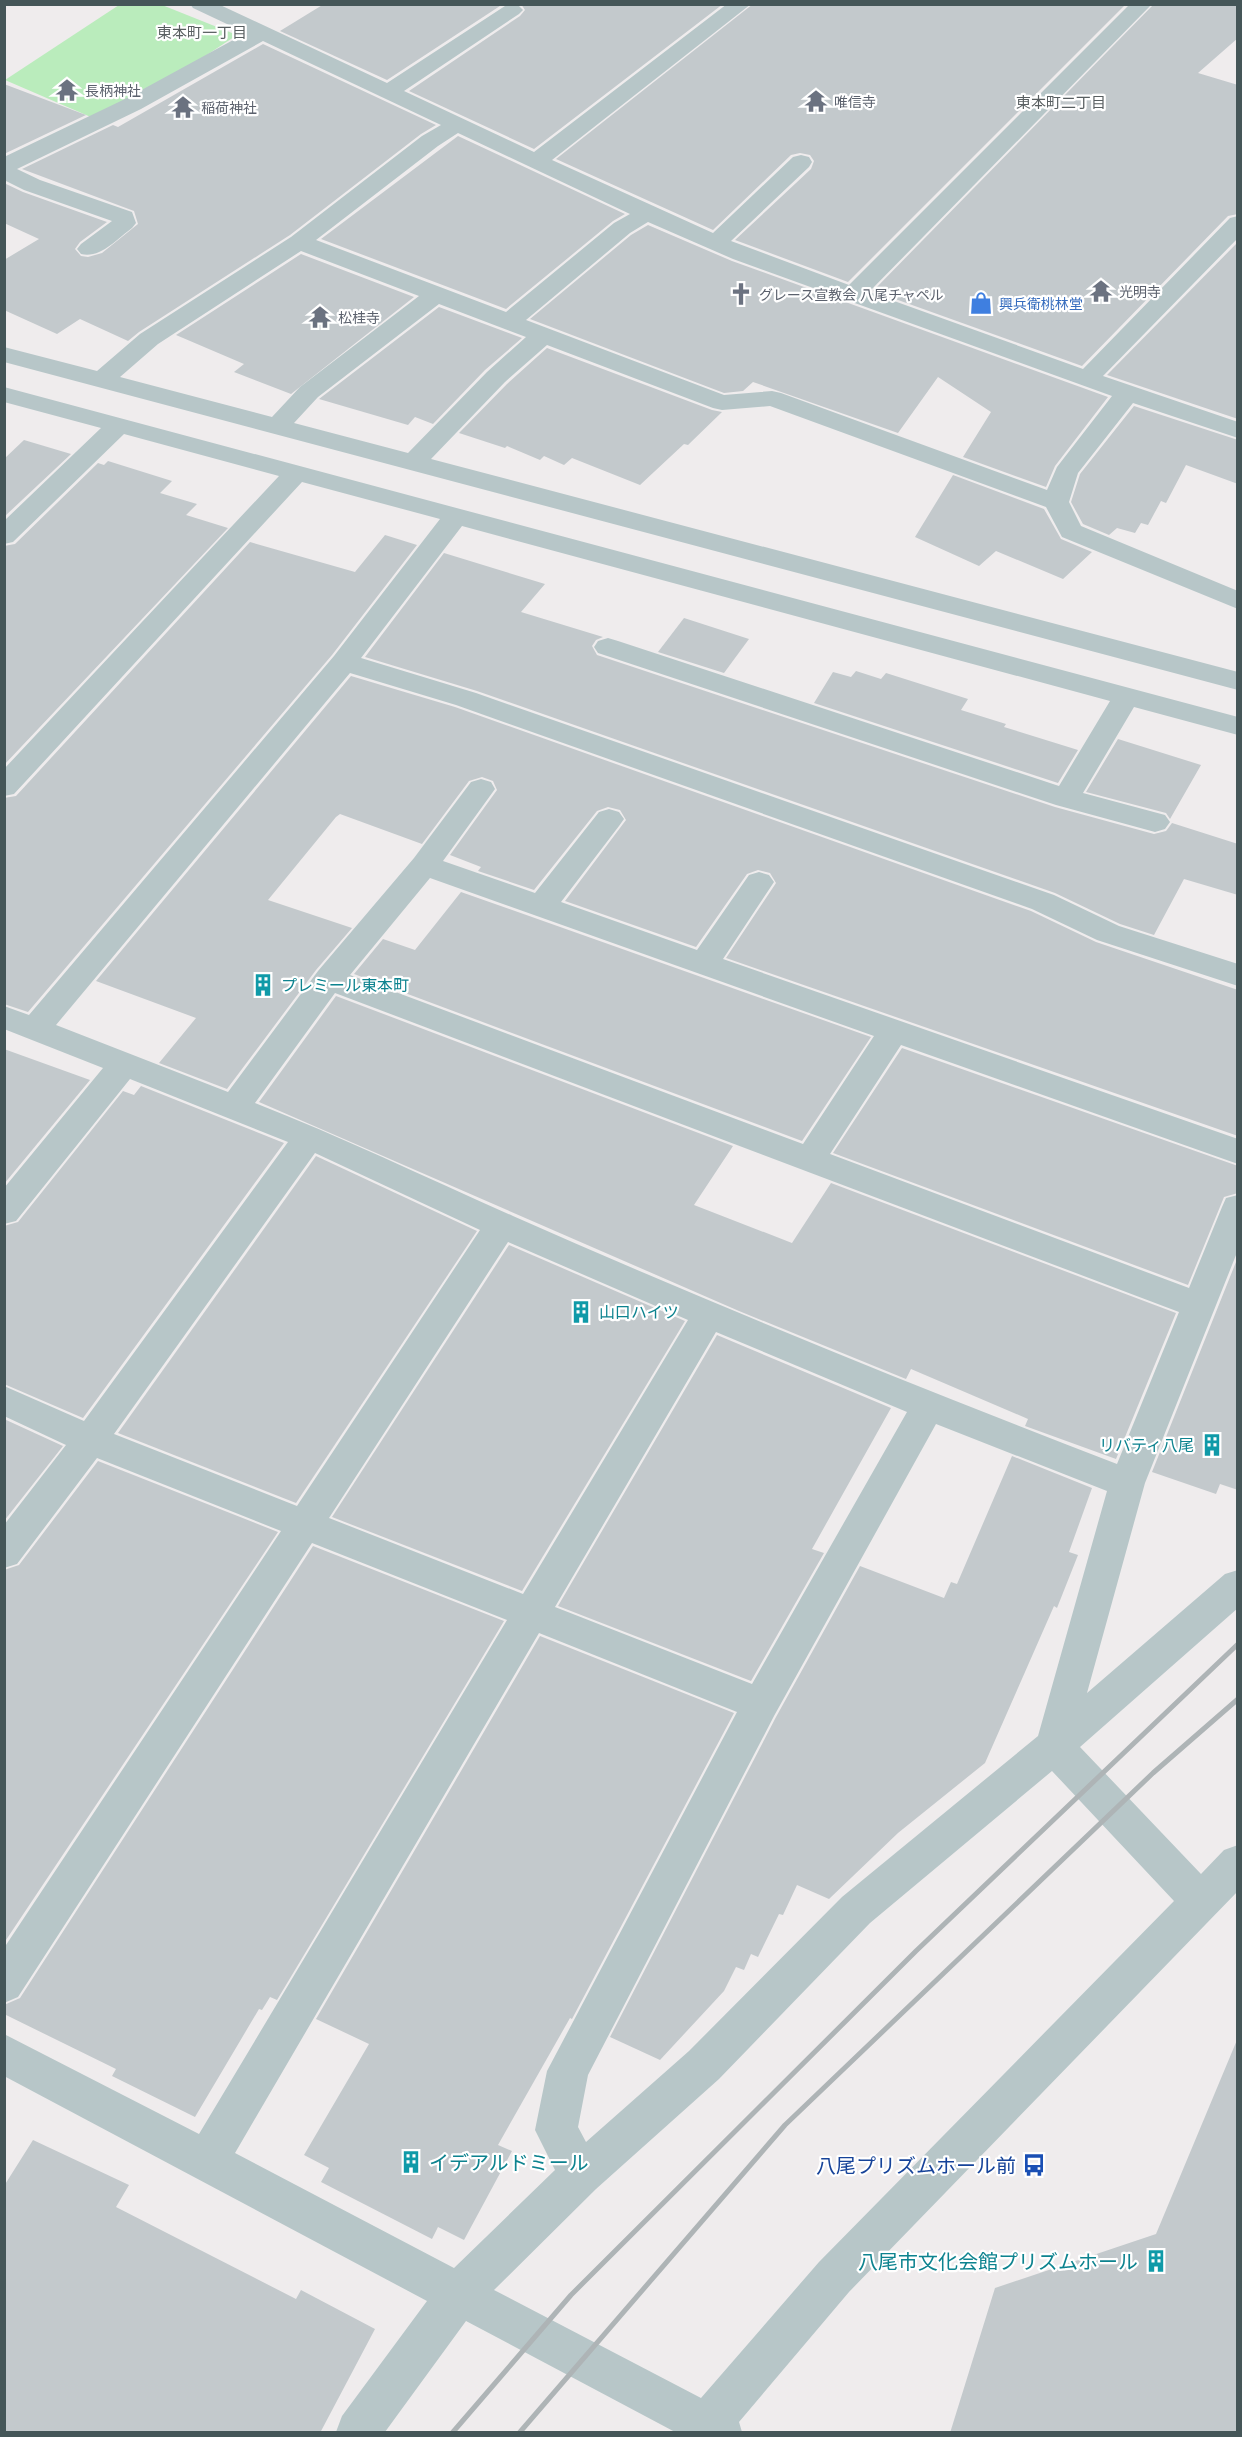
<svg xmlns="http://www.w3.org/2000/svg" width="1242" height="2437" viewBox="0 0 1242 2437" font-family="'Noto Sans','Noto Sans JP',sans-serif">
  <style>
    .green { fill: #baecbc }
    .building { fill: #c3c9cc }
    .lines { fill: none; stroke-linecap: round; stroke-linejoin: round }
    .minor { fill: #b7c6c8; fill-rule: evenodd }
    .rail { stroke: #aeb4b6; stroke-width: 5 }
    .labels { text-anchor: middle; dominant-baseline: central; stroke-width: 4.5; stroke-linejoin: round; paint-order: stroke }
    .far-worship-label { font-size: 14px; fill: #5b616d; stroke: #fff; text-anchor: start }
    .far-shop-label { font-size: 14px; fill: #366cbe; stroke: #fff; text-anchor: start }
    .far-neighbourhood-label { font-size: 15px; fill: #595f61; stroke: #fff }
    .culture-label { font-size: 16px; fill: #0d838f; stroke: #fff; text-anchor: start }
    .near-culture-label { font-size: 20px; fill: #0d838f; stroke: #fff; text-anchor: start }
    .near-transit-label { font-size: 20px; fill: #164399; stroke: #fff; text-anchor: end }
  </style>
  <rect width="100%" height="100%" fill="#efeced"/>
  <path class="green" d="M119 5H162L237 35 184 70 93 118 5 80Z"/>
  <g class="building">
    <path d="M324 4H503L387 80 280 31Z"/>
    <path d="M521 4H723L534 149 409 91 520 16 525 10Z"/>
    <path d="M753 4H1126L848 282 735 240 811 169 814 161 810 155 800 153 791 155 713 230 556 159Z"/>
    <path d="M1154 4H1238V38L1198 73 1238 85V214L1228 216 1082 366 873 291Z"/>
    <path d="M263 44 436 125 421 134 290 235 139 332 128 341 80 319 57 334 4 310V260L39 239 4 223V183L23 192 107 222 80 242 75 249 81 256 88 257 102 253 138 224 134 211 22 169 113 125 118 127Z"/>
    <path d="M4 84 86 115 4 154Z"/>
    <path d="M458 136 625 214 613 221 506 309 321 239Z"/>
    <path d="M648 225 732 261 1108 397 1055 466 1046 487 963 457 991 412 938 377 898 433 753 382 743 391 724 393 530 319 631 235Z"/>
    <path d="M1238 242V419L1107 375Z"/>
    <path d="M301 254 414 297 291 394 234 372 244 364 176 335Z"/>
    <path d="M439 307 522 338 485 370 433 424 415 417 408 425 319 399Z"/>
    <path d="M547 348 712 410 722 412 688 445 684 444 640 485 572 458 564 465 544 456 540 460 507 446 505 448 459 433 507 384Z"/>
    <path d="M1134 406 1238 440V484L1186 465 1166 503 1161 501 1148 525 1141 523 1135 533 1117 528 1109 535 1083 524 1071 502 1080 474Z"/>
    <path d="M24 440 71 454 4 517V459Z"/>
    <path d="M108 461 172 481 160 493 197 504 186 515 228 528 4 765V546L15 544 98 463 104 465Z"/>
    <path d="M953 475 1044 509 1061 539 1092 552 1063 579 996 551 979 566 915 537Z"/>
    <path d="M385 535 417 545 332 655 28 1012 4 1004V798L16 796 250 542 355 572Z"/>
    <path d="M444 553 545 584 521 612 603 637 596 640 592 646 597 655 1055 807 1154 834 1166 831 1172 823 1238 844V895L1184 879 1154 935 1120 924 1055 893 477 691 365 657Z"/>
    <path d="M684 618 749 639 724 673 658 652Z"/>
    <path d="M856 671 881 679 886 673 968 699 961 710 1006 724 1004 727 1078 750 1058 783 814 703 833 672 851 677Z"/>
    <path d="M351 676 455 707 1031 911 1096 942 1238 990V1136L726 958 776 883 770 873 758 870 747 874 696 947 565 901 626 820 620 810 608 807 597 811 534 890 478 871 481 867 450 855 497 790 493 781 482 777 469 781 422 844 340 814 336 817 268 900 352 928 316 970 227 1089 159 1063 196 1018 96 981Z"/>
    <path d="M1118 739 1201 765 1170 819 1166 813 1086 792Z"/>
    <path d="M461 892 871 1037 802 1141 354 974 383 939 415 950Z"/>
    <path d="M336 996 733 1146 694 1205 792 1243 831 1183 1176 1313 1116 1459 1025 1426 1028 1419 911 1369 906 1379 739 1311 259 1102Z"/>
    <path d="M902 1048 1238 1166V1193L1224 1197 1188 1285 833 1153Z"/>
    <path d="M4 1049 90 1080 4 1184Z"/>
    <path d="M141 1086 284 1143 83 1418 4 1384V1226L18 1222 123 1091 134 1095Z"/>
    <path d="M316 1156 477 1231 296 1503 118 1433Z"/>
    <path d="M509 1245 685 1321 522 1591 332 1517Z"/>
    <path d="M1238 1257V1490L1220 1484 1216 1494 1152 1472Z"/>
    <path d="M717 1335 891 1408 812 1549 824 1553 751 1681 558 1606Z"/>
    <path d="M4 1419 63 1446 4 1521Z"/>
    <path d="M1012 1456 1092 1488 1069 1552 1078 1555 1057 1608 1054 1606 985 1763 898 1833 829 1899 797 1885 783 1915 779 1914 758 1957 751 1954 744 1970 736 1967 724 1991 660 2060 610 2037 776 1717 860 1566 944 1598 951 1582 957 1584Z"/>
    <path d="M98 1461 278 1532 4 1943V1570L19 1565Z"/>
    <path d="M313 1546 504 1621 277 2000 270 1997 262 2010 259 2009 195 2117 112 2076 116 2069 4 2014V2005L20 1998Z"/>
    <path d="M540 1636 734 1713 572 2019 570 2018 498 2145 512 2151 464 2240 438 2227 432 2239 321 2182 329 2168 304 2155 369 2044 316 2019Z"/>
    <path d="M1237 2040 1238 2433H950L995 2288 1156 2234Z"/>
    <path d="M33 2140 129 2185 116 2207 296 2299 301 2290 375 2329 320 2433H4V2186Z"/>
  </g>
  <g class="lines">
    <g class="minor">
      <path d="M190 4H218L387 83 505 6H519L523 10 519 14 404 91 534 152 727 4H751L552 160 713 233 793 157 801 155 809 157 812 162 809 167 731 241 849 285 1130 4H1152L869 292 1083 369 1230 218 1238 216V238L1103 376 1238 422V438L1133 403 1078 473 1069 502 1081 526 1238 591V609L1062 537 1046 507 770 406 722 410 713 408 547 345 505 382 431 459 1238 672V690L4 362V347L97 371 140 334 291 237 422 136 441 125 263 41 141 109 17 169 40 180 132 212 136 223 132 228C117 239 100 259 81 254L77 249 81 244 112 221 24 190 4 180V157L125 99 246 33 193 8ZM458 133 630 214 614 223 506 312 316 240 438 146ZM648 222 733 259 1112 396 1057 467 1047 490 781 393 772 391 724 395 526 320 630 233ZM301 251 419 296 300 387 272 417 120 377 158 344ZM439 304 526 337 487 372 408 453 294 423 318 397Z"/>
      <path d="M4 387 1238 717V735L1134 707 1083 793 1165 815 1170 822 1165 829 1155 832 1056 805 598 653 594 647 598 641 608 638 618 641 1059 786 1110 701 462 526 361 658 476 693 1054 895 1119 926 1238 964V986L1097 940 1032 909 456 705 350 673 56 1025 228 1092 318 971 414 858 471 782 481 779 491 782 495 789 443 861 535 893 599 812 609 809 619 812 624 819 619 826 561 902 697 950 749 875 759 872 769 875 774 882 723 959 1238 1139V1164L901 1045 830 1154 1189 1288 1222 1207 1226 1198 1238 1195V1250L1145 1483 1087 1693 1225 1574 1238 1570V1608L1080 1747 1201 1874 1224 1850 1238 1845V1891L849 2292 739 2422 742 2432H675L466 2321 385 2432H336L342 2416 427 2301 4 2076V2034L199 2134 507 1620 312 1543 18 1997 4 2003V1948L281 1531 97 1458 17 1564 4 1568V1525L66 1445 4 1416V1386L84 1421 288 1142 130 1079 16 1221 4 1224V1188L103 1068 4 1029V1006L29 1015 334 656 440 519 302 482 14 794 4 796V769L279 476 124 434 13 542 4 544V521L101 428 4 402ZM430 878 874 1036 803 1144 350 975ZM335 993 1179 1312 1117 1464C914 1386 712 1304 513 1216 427 1178 342 1137 255 1103ZM315 1153 480 1230 297 1506 114 1434ZM508 1242 688 1320 523 1594 329 1518ZM716 1332 907 1412 752 1684 555 1607ZM936 1424 1107 1491 1038 1736 842 1897 689 2051 586 2142 578 2127 588 2075 774 1716ZM539 1633 737 1712 547 2071 535 2130 555 2170 454 2268 235 2153ZM1052 1771 1174 1901 819 2262 701 2398 494 2290 596 2189 719 2079 870 1923Z"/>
    </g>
    <g class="rail">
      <path d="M453 2432 571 2295 916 1951 1238 1644"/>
      <path d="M520 2432 785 2125 1153 1773 1238 1699"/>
    </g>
  </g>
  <defs>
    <g id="temple-bare" transform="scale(1.8)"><path d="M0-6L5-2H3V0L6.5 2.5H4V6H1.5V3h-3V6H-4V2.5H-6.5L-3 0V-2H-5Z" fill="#6b7280" stroke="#fff" stroke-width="2.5" paint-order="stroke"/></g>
    <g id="church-bare" transform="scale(1.8)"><path d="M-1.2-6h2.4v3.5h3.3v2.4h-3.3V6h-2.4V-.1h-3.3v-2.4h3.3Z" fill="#6b7280" stroke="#fff" stroke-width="2.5" paint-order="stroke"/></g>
    <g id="shop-bare" transform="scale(1.8)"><path d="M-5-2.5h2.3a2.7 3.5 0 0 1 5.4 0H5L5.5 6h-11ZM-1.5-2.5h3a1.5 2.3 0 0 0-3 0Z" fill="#3f7fe0" stroke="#fff" stroke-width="2.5" paint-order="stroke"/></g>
    <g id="building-bare" transform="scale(1.8)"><path d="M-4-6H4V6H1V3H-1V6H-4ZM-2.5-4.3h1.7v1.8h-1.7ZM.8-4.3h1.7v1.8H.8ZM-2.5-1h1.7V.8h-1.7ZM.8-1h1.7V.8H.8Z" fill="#0f9aa8" stroke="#fff" stroke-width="2.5" paint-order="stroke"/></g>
    <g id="bus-bare" transform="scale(1.8)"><path d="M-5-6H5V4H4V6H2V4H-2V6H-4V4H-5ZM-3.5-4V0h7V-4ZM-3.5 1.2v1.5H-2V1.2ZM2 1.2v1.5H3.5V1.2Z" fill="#1a4fb4" stroke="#fff" stroke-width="2.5" paint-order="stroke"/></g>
  </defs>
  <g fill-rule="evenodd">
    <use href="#temple-bare" x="67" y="90"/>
    <use href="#temple-bare" x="816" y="101"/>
    <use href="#temple-bare" x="183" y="107"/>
    <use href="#temple-bare" x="1101" y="291"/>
    <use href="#church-bare" x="741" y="294"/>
    <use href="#shop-bare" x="981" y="303"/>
    <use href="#temple-bare" x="320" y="317"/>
    <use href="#building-bare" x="263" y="985"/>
    <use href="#building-bare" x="581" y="1312"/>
    <use href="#building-bare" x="1212" y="1445"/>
    <use href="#building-bare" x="411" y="2162"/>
    <use href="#bus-bare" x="1034" y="2165"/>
    <use href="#building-bare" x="1156" y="2261"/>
  </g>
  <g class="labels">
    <g class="far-worship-label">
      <text x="85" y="90">長柄神社</text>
      <text x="834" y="101">唯信寺</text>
      <text x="201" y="107">稲荷神社</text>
      <text x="1119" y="291">光明寺</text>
      <text x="759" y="294">グレース宣教会 八尾チャペル</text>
      <text x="338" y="317">松桂寺</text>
    </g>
    <g class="far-shop-label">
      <text x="999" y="303">興兵衛桃林堂</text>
    </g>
    <g class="far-neighbourhood-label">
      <text x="202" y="32">東本町一丁目</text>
      <text x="1061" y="102">東本町二丁目</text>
    </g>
    <g class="culture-label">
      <text x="281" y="985">プレミール東本町</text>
      <text x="599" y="1312">山口ハイツ</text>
      <text x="1194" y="1445" text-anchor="end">リバティ八尾</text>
    </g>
    <g class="near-culture-label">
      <text x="429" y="2162">イデアルドミール</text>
      <text x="1138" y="2261" text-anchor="end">八尾市文化会館プリズムホール</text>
    </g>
    <g class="near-transit-label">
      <text x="1016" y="2165">八尾プリズムホール前</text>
    </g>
  </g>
  <rect width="1242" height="2437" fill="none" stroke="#455658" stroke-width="12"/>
</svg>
